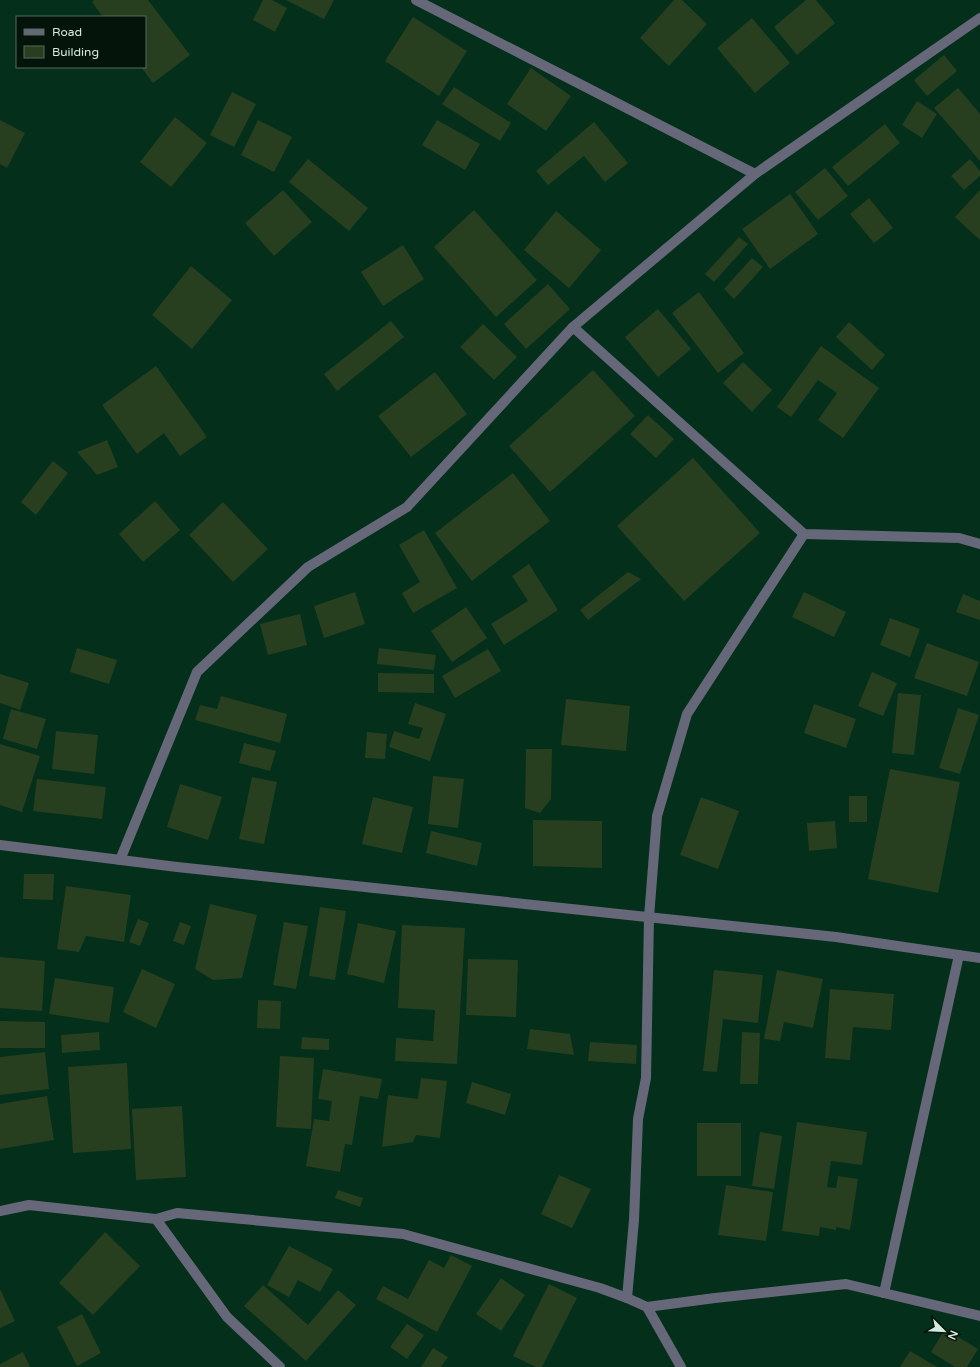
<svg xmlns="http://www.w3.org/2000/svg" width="980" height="1367" viewBox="0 0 980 1367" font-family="'Varela Round',sans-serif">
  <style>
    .building { fill: #273f1f }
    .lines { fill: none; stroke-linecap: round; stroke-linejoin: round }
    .minor { stroke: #66687a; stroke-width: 10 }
  </style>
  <rect width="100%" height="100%" fill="#032f1b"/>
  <g class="building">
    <path d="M94 0H148L190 55 153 83 141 67H145V17H103L92 2Z"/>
    <path d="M263 0H272L287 8 275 32 253 20Z"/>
    <path d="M286 0H334L324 19Z"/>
    <path d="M674 0H682L707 24 669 66 640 38Z"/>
    <path d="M806 0H816L835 23 797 55 774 27Z"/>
    <path d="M413 17 467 51 439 96 385 61Z"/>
    <path d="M752 18 790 63 755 93 717 48Z"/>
    <path d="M944 55 957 71 927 96 914 80Z"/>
    <path d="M531 68 571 96 546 131 507 104Z"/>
    <path d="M454 87 511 123 500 141 442 104Z"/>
    <path d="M958 88 980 114V161L934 108Z"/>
    <path d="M232 92 256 104 234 147 210 135Z"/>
    <path d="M917 101 937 114 922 138 902 125Z"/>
    <path d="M175 117 207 143 171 187 140 162Z"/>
    <path d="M0 120 25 133 7 168 0 164Z"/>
    <path d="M258 120 292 137 274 172 241 155Z"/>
    <path d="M437 120 480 144 465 170 422 145Z"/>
    <path d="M594 122 628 163 605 182 584 156 548 185 536 171Z"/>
    <path d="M885 124 900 143 848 186 832 167Z"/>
    <path d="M308 159 368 208 349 231 289 182Z"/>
    <path d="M970 159 980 171V176L964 190 951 176Z"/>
    <path d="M825 168 848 196 818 220 795 192Z"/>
    <path d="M283 190 312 222 274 256 245 223Z"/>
    <path d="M980 190V240L955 217Z"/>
    <path d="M790 194 818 234 770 269 742 229Z"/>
    <path d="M869 198 893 228 874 243 850 214Z"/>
    <path d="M474 210 537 280 496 317 434 247Z"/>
    <path d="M556 211 601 250 569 288 524 250Z"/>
    <path d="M739 237 748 244 714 282 705 274Z"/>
    <path d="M403 245 424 279 383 306 361 272Z"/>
    <path d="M752 258 763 267 734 299 724 289Z"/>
    <path d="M191 266 232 300 192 349 152 315Z"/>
    <path d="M548 284 570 309 526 349 504 324Z"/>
    <path d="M699 292 744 353 718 373 672 313Z"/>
    <path d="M658 309 691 349 658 377 625 337Z"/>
    <path d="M391 321 404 337 337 391 324 374Z"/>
    <path d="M849 322 885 355 872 370 836 337Z"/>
    <path d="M483 324 517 357 494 380 460 347Z"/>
    <path d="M821 346 879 388 843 438 818 420 837 393 818 380 791 417 777 407Z"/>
    <path d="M743 362 772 390 752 412 723 383Z"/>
    <path d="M156 366 207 437 180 456 164 433 137 454 102 405Z"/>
    <path d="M593 370 635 416 550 492 509 446Z"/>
    <path d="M435 372 467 414 411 457 378 416Z"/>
    <path d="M648 415 674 439 656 458 630 434Z"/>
    <path d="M107 440 118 467 97 475 77 452Z"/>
    <path d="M693 458 760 533 684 601 617 526Z"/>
    <path d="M53 461 68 473 36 515 21 502Z"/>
    <path d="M513 473 550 521 472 581 435 533Z"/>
    <path d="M155 501 180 530 143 562 119 534Z"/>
    <path d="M223 502 268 549 233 582 189 535Z"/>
    <path d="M424 530 457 588 413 613 402 593 420 582 399 545Z"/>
    <path d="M529 564 558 610 504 645 491 624 528 601 512 576Z"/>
    <path d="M628 572 641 579 588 620 580 610Z"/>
    <path d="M355 592 365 624 324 638 314 606Z"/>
    <path d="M804 592 846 612 834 637 792 617Z"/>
    <path d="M963 594 980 601V620L956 612Z"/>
    <path d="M466 607 487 638 452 662 431 631Z"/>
    <path d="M300 614 307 645 268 655 260 624Z"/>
    <path d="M890 618 920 629 910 657 880 645Z"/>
    <path d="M927 643 979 662 967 696 914 678Z"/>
    <path d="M77 648 117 660 109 684 70 672Z"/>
    <path d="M379 648 436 655 434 670 377 664Z"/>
    <path d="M488 649 501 671 455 698 442 676Z"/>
    <path d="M872 672 897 683 883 716 858 706Z"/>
    <path d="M378 673 434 674V693L378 692Z"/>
    <path d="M0 674 29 683 20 710 0 703Z"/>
    <path d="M898 693 921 695 914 755 892 753Z"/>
    <path d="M221 696 287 714 280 743 195 720 200 705 217 709Z"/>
    <path d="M566 699 630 706 626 751 561 745Z"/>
    <path d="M415 703 446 714 430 761 389 747 394 731 419 739 423 728 408 724Z"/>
    <path d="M814 704 856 719 846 748 804 733Z"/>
    <path d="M958 708 979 715 960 774 939 768Z"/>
    <path d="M11 709 46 719 37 749 3 739Z"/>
    <path d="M56 731 98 735 94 774 52 769Z"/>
    <path d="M367 732 387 734 385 759 365 758Z"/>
    <path d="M244 743 276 751 270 771 239 763Z"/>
    <path d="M0 744 40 756 22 812 0 805Z"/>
    <path d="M526 749H552L551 799 540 813 525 808Z"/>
    <path d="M890 769 960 782 938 893 868 879Z"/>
    <path d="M433 776 464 779 458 828 428 824Z"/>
    <path d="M252 777 277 782 264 844 239 839Z"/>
    <path d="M37 779 106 787 102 819 33 811Z"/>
    <path d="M180 784 222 797 208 840 167 827Z"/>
    <rect x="849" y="796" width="18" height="26"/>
    <path d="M373 797 413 807 402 853 362 844Z"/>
    <path d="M701 797 739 811 718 869 680 855Z"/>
    <path d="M533 820 602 821V868L533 866Z"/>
    <path d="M835 821 837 848 809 851 807 823Z"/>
    <path d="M431 831 482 843 477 866 426 853Z"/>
    <path d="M24 874H54L53 900 23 899Z"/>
    <path d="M66 886 131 895 124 942 86 936 79 952 57 949Z"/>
    <path d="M210 904 257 915 242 978 213 980 195 969Z"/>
    <path d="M320 907 346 911 335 980 309 976Z"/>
    <path d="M138 919 149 923 140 946 129 942Z"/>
    <path d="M180 922 191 926 184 945 173 941Z"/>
    <path d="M284 922 308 926 296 989 273 985Z"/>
    <path d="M358 923 396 931 384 983 347 974Z"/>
    <path d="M402 925 465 928 457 1064 395 1061 396 1038 433 1041 435 1010 398 1008Z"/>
    <path d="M0 957 45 961 42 1011 0 1008Z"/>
    <path d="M468 959 518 960 516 1017 466 1015Z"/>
    <path d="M142 969 175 984 156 1028 123 1012Z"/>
    <path d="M714 970 763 975 758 1023 723 1019 717 1072 703 1071Z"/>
    <path d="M777 970 823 979 813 1028 784 1022 780 1041 764 1039Z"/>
    <path d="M55 978 114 987 109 1023 49 1014Z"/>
    <path d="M830 989 894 994 891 1030 853 1027 850 1060 825 1058Z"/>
    <path d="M258 1000 281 1001 280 1029 257 1028Z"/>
    <path d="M0 1021 45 1022V1048H0Z"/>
    <path d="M530 1029 570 1034 574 1055 527 1049Z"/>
    <path d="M99 1032 100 1050 62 1053 61 1035Z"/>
    <path d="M742 1032 760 1033 758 1084H740Z"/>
    <path d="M302 1037 329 1039V1050L301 1049Z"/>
    <path d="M590 1042 637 1045 636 1064 588 1061Z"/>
    <path d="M45 1052 49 1089 0 1095V1057Z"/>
    <path d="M280 1056 314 1058 311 1129 276 1127Z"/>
    <path d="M127 1063 131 1149 73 1153 68 1067Z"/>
    <path d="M323 1069 382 1079 378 1099 360 1096 352 1145 345 1144 340 1172 306 1166 314 1119 329 1121 332 1101 318 1099Z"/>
    <path d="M421 1078 447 1081 440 1138 416 1135 413 1142 382 1147 388 1095 418 1099Z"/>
    <path d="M472 1082 511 1094 505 1115 466 1103Z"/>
    <path d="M47 1096 54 1140 0 1149V1104Z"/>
    <path d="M182 1106 186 1177 136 1180 132 1109Z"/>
    <path d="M797 1122 867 1132 862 1165 831 1161 827 1187 836 1188 838 1176 858 1179 850 1230 836 1227V1230L820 1227 819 1236 782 1231Z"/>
    <rect x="697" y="1123" width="44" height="53"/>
    <path d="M760 1132 782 1136 774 1189 752 1186Z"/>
    <path d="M559 1175 591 1189 572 1228 541 1214Z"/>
    <path d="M726 1185 773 1192 766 1241 718 1235Z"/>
    <path d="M338 1190 363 1198 360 1207 335 1198Z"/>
    <path d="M105 1232 140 1266 93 1315 59 1283Z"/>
    <path d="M289 1246 333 1269 320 1292 298 1280 289 1297 267 1285Z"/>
    <path d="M451 1255 472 1266 437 1332 376 1299 383 1286 408 1299 429 1260 444 1268Z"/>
    <path d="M501 1278 525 1295 501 1331 476 1314Z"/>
    <path d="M549 1284 577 1298 542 1367H536L513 1356Z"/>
    <path d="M263 1285 308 1325 338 1290 356 1305 306 1361 244 1306Z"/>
    <path d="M0 1289 15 1321 0 1328Z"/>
    <path d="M82 1314 101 1353 77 1366 57 1327Z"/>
    <path d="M407 1324 424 1335 407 1359 390 1347Z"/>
    <path d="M945 1329 978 1349 967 1367H955L931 1352Z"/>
    <path d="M433 1348 448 1357 441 1367H421Z"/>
    <path d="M910 1351 937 1367H900Z"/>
    <path d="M23 1352 30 1367H0V1364Z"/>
  </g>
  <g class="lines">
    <g class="minor">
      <path d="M416 0 755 174"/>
      <path d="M573 327 804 534 959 538 980 544"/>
      <path d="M0 845 177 867 836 937 980 958"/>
      <path d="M120 860 197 672 308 567 407 507 573 327 755 174 980 18"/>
      <path d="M0 1211 29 1205 156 1219 177 1213 403 1234 600 1288 627 1298"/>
      <path d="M156 1219 227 1317 280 1367"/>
      <path d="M884 1293 959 955"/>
      <path d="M647 1307 715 1298 846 1284 980 1316"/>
      <path d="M681 1367 647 1307 627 1298 634 1220 638 1119 646 1078 649 917 657 816 687 714 804 534"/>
    </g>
  </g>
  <rect x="16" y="16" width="130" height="52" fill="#04140a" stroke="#576a5e"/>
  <rect x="24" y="29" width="20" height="6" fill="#66687a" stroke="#576a5e"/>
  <text x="52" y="36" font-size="12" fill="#d3eadc">Road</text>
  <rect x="24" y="46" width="20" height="12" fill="#273f1f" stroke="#576a5e"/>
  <text x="52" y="56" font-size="12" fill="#d3eadc">Building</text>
  <g transform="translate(944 1331) rotate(114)" stroke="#04140a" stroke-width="3" paint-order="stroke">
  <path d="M0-3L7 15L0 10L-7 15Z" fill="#d3eadc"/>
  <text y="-6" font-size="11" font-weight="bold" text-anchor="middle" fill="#d3eadc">N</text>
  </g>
</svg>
